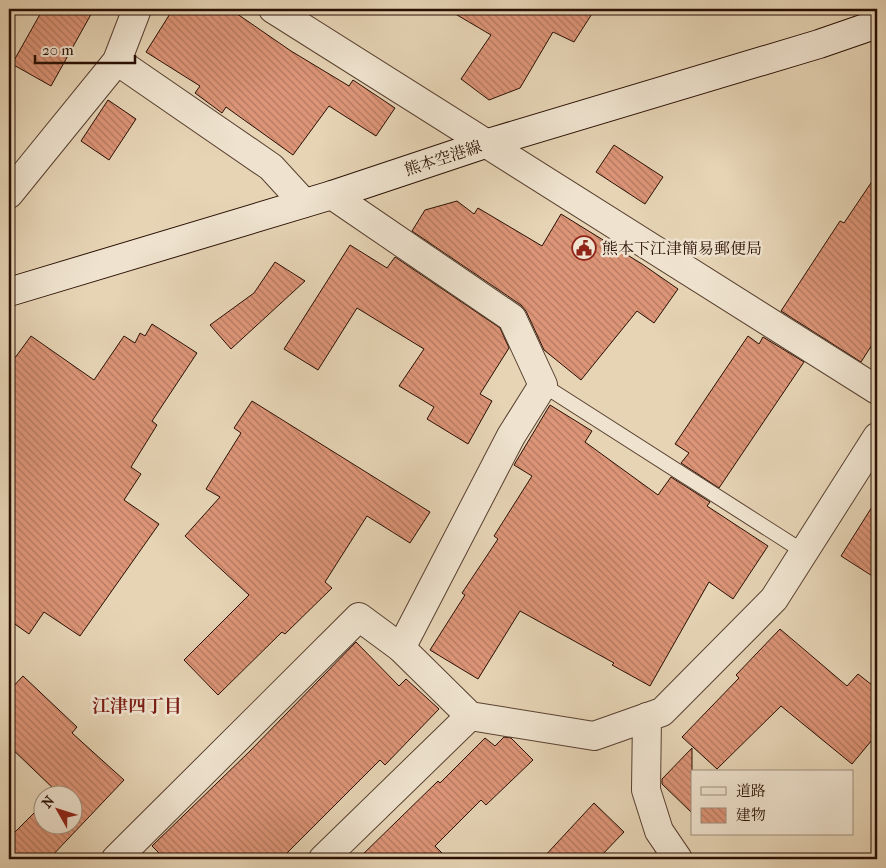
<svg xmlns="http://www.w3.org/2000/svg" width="886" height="868" viewBox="0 0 886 868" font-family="'IM FELL French Canon','Noto Serif JP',serif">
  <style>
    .building { fill: url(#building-back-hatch); stroke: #290f03 }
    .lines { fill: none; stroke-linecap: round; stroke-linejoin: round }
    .lane-casing { stroke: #584030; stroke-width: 16 }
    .street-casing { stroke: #584030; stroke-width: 30 }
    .secondary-casing { stroke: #290f03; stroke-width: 30 }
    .lane { stroke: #efe3cf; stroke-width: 14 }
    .street { stroke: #efe3cf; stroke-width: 28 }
    .secondary { stroke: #efe3cf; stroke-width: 28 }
    .labels { text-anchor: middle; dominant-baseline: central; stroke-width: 5; stroke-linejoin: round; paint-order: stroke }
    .street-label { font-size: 16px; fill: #290f03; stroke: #efe3cf }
    .poi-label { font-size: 16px; fill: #290f03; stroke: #efe3cf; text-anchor: start }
    .neighbourhood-label { font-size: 18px; font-weight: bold; fill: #7a1f14; stroke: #efe3cf }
  </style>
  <defs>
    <pattern id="building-back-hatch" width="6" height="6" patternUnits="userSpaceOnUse" patternTransform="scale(1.25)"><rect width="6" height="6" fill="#dd9578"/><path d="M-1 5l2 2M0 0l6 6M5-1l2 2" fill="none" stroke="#b37860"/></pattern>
  </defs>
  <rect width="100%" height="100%" fill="#e6d4b5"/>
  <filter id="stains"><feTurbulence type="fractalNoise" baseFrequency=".004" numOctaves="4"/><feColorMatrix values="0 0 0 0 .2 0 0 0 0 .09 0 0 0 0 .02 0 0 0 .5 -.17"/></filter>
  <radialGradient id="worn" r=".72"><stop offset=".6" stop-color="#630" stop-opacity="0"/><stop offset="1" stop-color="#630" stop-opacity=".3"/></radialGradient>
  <g class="building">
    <path d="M43 9H94L51 86 12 64Z"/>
    <path d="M173 9H230L291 51 349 86 353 80 395 108 376 136 329 106 293 155 226 107 222 113 195 93 200 86 146 52Z"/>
    <path d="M447 9H595L574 42 553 32 520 88 489 100 461 79 491 35Z"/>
    <path d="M108 100 136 119 109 160 81 141Z"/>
    <path d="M614 145 663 177 645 204 596 172Z"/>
    <path d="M877 174V337L861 362 781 311 840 221 844 223Z"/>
    <path d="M457 201 474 214 478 208 542 246 561 214 642 264 678 289 654 323 637 311 581 380 544 350 526 311 521 305 412 231 425 210Z"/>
    <path d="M350 245 387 268 395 257 500 328 509 348 480 394 492 401 468 444 427 419 434 407 399 386 424 349 357 308 318 370 284 349Z"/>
    <path d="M275 262 305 281 231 349 210 325 254 293Z"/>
    <path d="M152 324 197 353 152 421 157 425 131 467 141 474 124 500 159 524 80 636 44 612 29 634 9 620V366L31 336 94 380 124 336 135 343 140 333 145 336Z"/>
    <path d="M748 336 759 344 763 337 804 362 719 488 681 463 689 453 675 444Z"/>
    <path d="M252 401 430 512 410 543 367 516 325 582 332 588 285 634 282 632 218 695 184 660 249 595 185 536 220 497 206 489 241 433 234 428Z"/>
    <path d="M550 405 592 431 585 442 658 495 671 477 710 502 707 506 768 546 733 599 709 582 650 686 612 665 614 663 520 611 478 679 430 650 465 595 462 593 498 539 494 536 532 476 514 465Z"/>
    <path d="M877 499V579L841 556Z"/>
    <path d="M780 629 847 686 858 674 877 689V734L852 764 781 706 717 769 682 737 739 678 736 675Z"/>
    <path d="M356 642 399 686 406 679 439 709 385 765 380 760 281 859H165L152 846 250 751Z"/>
    <path d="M23 676 77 727 72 733 124 780 49 859H9V838L42 805V826H72V796H52L56 791 9 746V691Z"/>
    <path d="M504 737 511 738 533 760 486 805 481 800 435 846 448 859H358L438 781 440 783 485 738 495 746Z"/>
    <path d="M692 748V813L662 784V779Z"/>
    <path d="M594 803 624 832 598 859H542Z"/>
  </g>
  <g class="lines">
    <g class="lane-casing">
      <path id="lane" d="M543 385 804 552"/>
    </g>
    <g class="street-casing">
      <g id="street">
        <path d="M273 9 877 390"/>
        <path d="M117 61 271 167 304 203"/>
        <path d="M9 194 117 61 137 9"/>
        <path d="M332 195 512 318 543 385 511 436 401 648"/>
        <path d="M647 717 646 790 659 831 678 859"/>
        <path d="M116 859 359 617 401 648 470 716"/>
        <path d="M323 859 470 716 594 736 662 712 774 599 877 437"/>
      </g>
    </g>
    <g class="secondary-casing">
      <path id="secondary" d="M9 292 332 195 485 144 819 44 877 24"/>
    </g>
    <use href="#lane" class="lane"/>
    <use href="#street" class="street"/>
    <use href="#secondary" class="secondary"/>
  </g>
  <defs>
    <g id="civic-ring" transform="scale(1.25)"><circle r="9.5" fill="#efe3cf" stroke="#8f2418" stroke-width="1.5"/><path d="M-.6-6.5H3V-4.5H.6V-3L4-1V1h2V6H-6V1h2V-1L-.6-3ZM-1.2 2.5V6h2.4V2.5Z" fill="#8f2418"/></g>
  </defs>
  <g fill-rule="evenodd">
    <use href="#civic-ring" x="584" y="248"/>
  </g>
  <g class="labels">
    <g class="street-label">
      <text transform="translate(443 158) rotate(-18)">熊本空港線</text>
    </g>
    <g class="poi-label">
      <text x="602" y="248">熊本下江津簡易郵便局</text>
    </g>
    <g class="neighbourhood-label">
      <text x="137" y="706">江津四丁目</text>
    </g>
  </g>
  <rect width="886" height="868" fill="none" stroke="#e6d4b5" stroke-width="30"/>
  <rect x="10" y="10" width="866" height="848" fill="none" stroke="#290f03" stroke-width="2.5"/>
  <rect x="15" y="15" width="856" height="838" fill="none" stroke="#290f03"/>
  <rect x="691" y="770" width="162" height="65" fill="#efe3cf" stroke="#a08e7d"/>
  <rect x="701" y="787" width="25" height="8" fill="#efe3cf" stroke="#a08e7d"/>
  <text x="736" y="796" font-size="15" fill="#290f03">道路</text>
  <rect x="701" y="808" width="25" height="15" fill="url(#building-back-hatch)" stroke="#a08e7d"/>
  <text x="736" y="820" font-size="15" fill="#290f03">建物</text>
  <g transform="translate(58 810) rotate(309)"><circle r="24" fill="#efe3cf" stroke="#a08e7d"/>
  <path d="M0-4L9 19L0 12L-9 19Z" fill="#8f2418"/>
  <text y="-8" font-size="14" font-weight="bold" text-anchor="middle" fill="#290f03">N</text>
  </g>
  <path d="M35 55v8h100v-8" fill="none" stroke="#290f03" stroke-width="2.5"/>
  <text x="42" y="55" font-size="15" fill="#290f03" stroke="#efe3cf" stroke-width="4" paint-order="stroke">20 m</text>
  <rect width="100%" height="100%" filter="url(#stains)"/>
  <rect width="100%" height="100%" fill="url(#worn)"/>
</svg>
